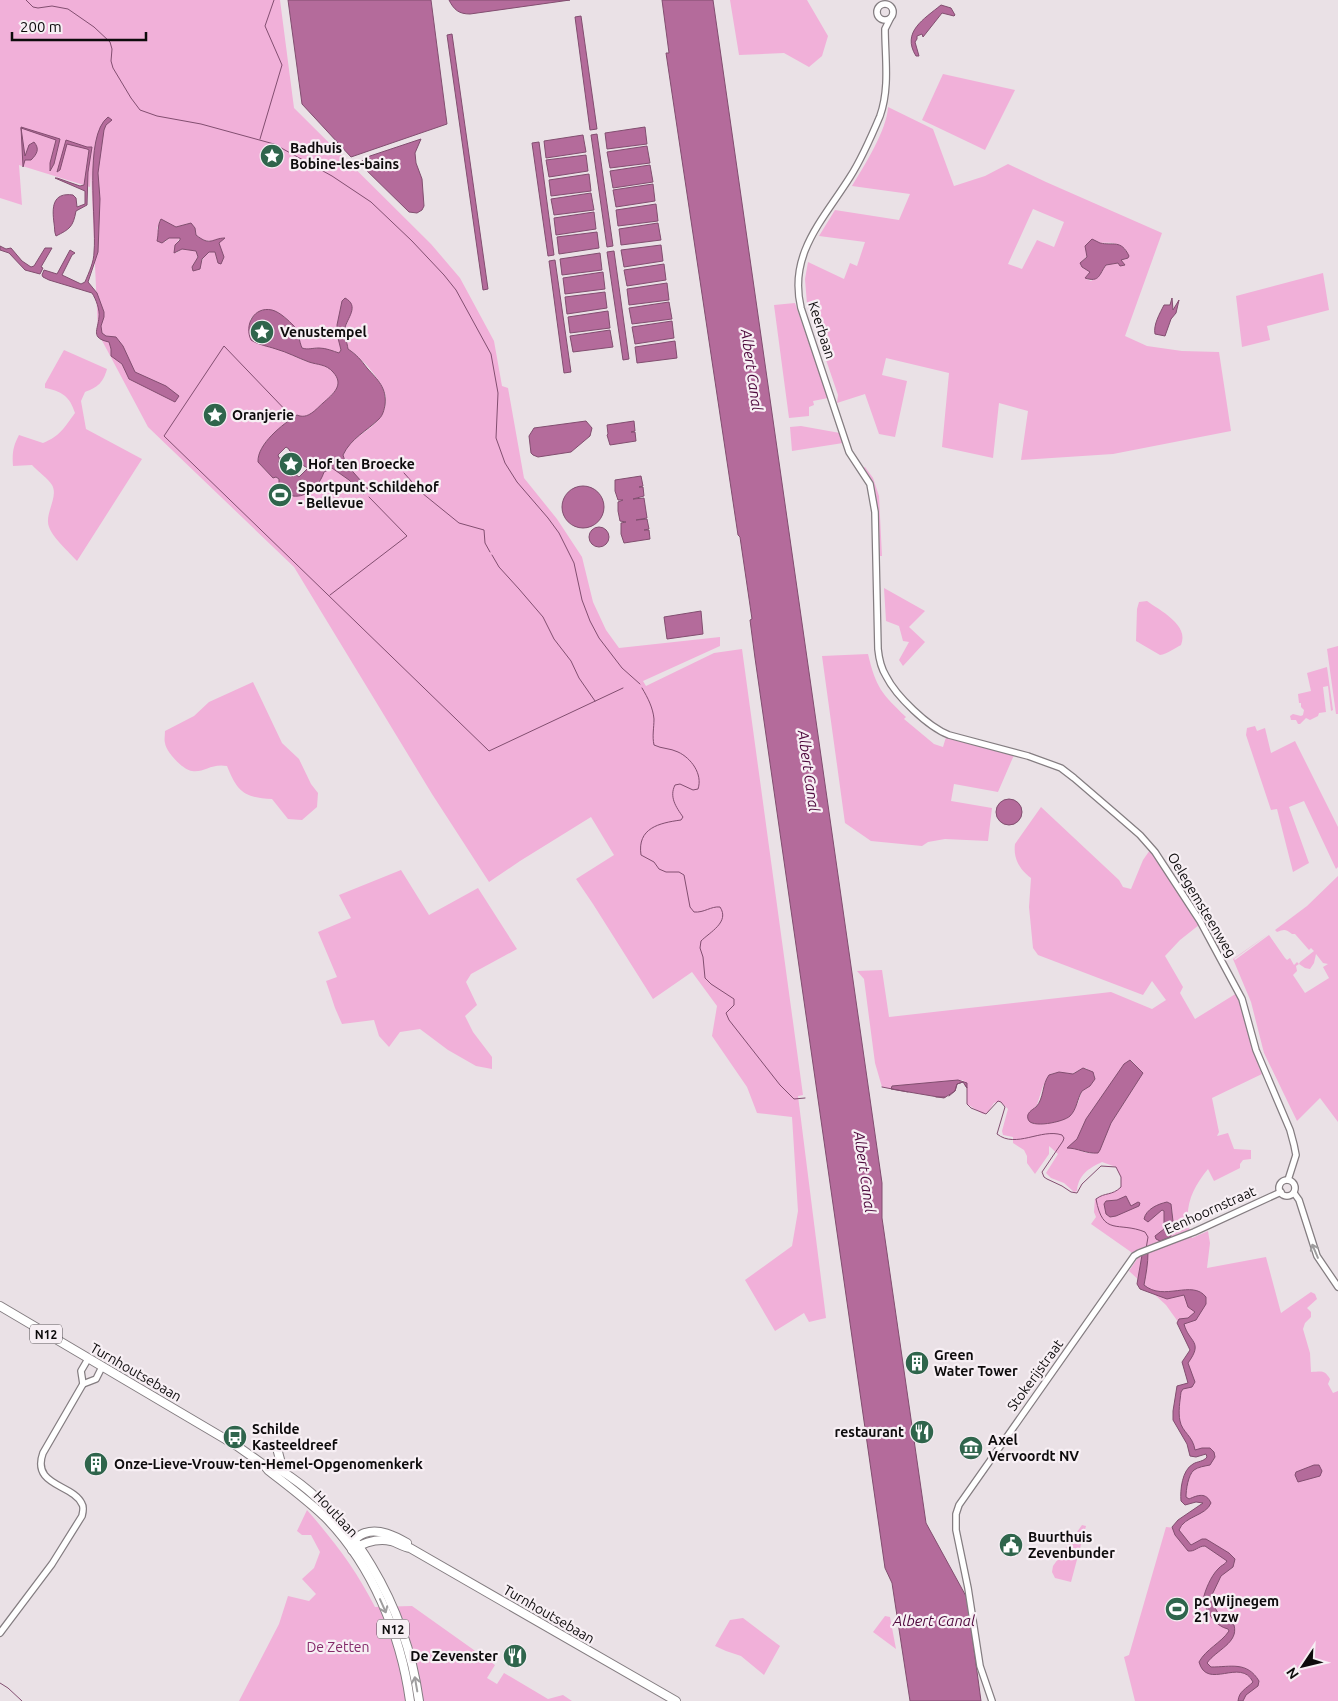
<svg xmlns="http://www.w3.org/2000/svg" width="1338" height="1701" viewBox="0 0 1338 1701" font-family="Ubuntu,sans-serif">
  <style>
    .green { fill: #f1b0d9; fill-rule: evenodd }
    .water { fill: #b46b9b; stroke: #824e70; fill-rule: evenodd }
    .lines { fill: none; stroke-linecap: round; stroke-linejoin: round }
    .stream { stroke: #824e70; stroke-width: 1 }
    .minor-casing { stroke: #847d81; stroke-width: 8 }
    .major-casing { stroke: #847d81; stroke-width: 10 }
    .minor { stroke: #fff; stroke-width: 5.5 }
    .major { stroke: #fff; stroke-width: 8 }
    .oneway { stroke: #9e9d9e }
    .labels { text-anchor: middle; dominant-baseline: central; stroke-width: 4.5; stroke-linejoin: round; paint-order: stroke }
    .shield { fill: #f7eff4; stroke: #534f52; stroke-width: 1 }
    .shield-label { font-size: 12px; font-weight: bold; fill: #0d0b0c }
    .poi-label { font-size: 14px; font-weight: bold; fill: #0d0b0c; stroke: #f7eff4; text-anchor: start }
    .street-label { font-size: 14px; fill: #0d0b0c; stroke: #f7eff4 }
    .park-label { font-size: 14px; fill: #842a6a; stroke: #f7eff4 }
    .water-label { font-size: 15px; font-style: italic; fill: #4e093d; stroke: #f7eff4 }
  </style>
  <rect width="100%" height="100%" fill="#eae1e6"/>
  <g class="green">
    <path d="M0 0H280L294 108 431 244 460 278 494 341 502 386 508 388 524 478 557 519 582 557 593 602 606 630 619 648 720 637V646L643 681 646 686 714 653 742 649 803 1095 798 1096 826 1318 809 1322 804 1313 775 1331 745 1280 792 1246 798 1211 792 1117 757 1113 747 1087 712 1036 717 1006 692 972 653 999 593 904 576 879 614 855 591 817 520 861 489 882 432 794 294 567 148 427 98 333 91 174 90 187 19 165 22 205 0 198ZM163 220 165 223 176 227 190 223 195 228 196 235C204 242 212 242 222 240L219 243 223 255 218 263 215 252H208L203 259 199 269 194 263C198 259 199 254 195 250L182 249 176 253 175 245 180 238H169L165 242 157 240 159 233 157 228 159 225V221ZM342 301 347 323 345 330 348 349C361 357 380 378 385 393 388 401 384 413 379 419 368 433 351 437 343 455L346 464 368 489 363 493 349 480 332 468 324 472C320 483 311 491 301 496L276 477H272L258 462C257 444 283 424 297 415 308 420 315 410 323 403 334 393 347 383 331 369 324 364 317 364 309 362 301 360 293 355 285 352 271 346 262 346 250 337V319C264 304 282 310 293 326 298 333 299 341 302 348 308 350 312 348 318 348 326 348 333 351 339 353L341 350C336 333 339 318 342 301Z"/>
    <path d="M730 0H807L828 36 822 56 809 67 784 53 739 55Z"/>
    <path d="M943 74 1015 90 985 150 922 120Z"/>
    <path d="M888 107 933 129 954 186 985 176 1008 164 1046 182 1162 233 1125 336 1147 346 1182 351 1219 352 1231 431 1113 454 1021 460 1028 411 999 403 993 458 942 447 949 373 886 358 882 375 907 381 895 437 879 434 865 394 837 403 838 395 807 304 805 279 808 262 844 279 850 263 857 266 865 242 819 236 835 210 899 220 910 194 852 186C864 166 887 130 888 107ZM1033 209 1064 222 1054 247 1037 240 1022 269 1008 264ZM1101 243C1111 242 1118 243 1126 250V259L1121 260 1125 265 1120 266 1118 263 1106 265 1100 275 1091 281 1085 278 1090 272 1082 267 1081 262Z"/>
    <path d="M1323 273 1329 310 1267 326 1270 340 1242 347 1236 296Z"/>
    <path d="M795 303 828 398 813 401 814 405 809 407V416L789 418 774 305Z"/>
    <path d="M64 350 107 369C103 383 98 387 85 392L81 401 86 429 142 459 77 561C69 552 53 538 49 527 44 514 59 497 52 485 48 478 38 472 32 465L13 466C12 454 13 446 19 435L43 443C60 436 64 428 75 413 70 396 61 391 45 388V384Z"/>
    <path d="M801 426 840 433 843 443 792 451 790 427Z"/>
    <path d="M865 467 873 478 879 496 882 556H879L875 492 872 483 863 468Z"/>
    <path d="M884 588 925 611 909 627 925 642 903 666 899 660 909 642 903 641 899 626 886 621Z"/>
    <path d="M1147 601C1159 610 1190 625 1181 645 1175 648 1167 654 1160 655L1136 641 1137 609 1139 602Z"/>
    <path d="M1338 646V714H1336L1327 649Z"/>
    <path d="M868 654C876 688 882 694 906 717L904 719 934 744 943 747 946 737 1014 755 998 792 954 784 951 801 992 808 988 841 945 839 928 842 922 846 871 841 845 823 822 656Z"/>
    <path d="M1327 667 1333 710 1331 711 1328 686 1323 687 1326 712 1319 713 1318 716 1310 720 1306 718 1300 724H1298L1296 720H1291L1290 716 1293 714 1301 716 1303 715 1304 710 1301 707V703H1299L1298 694 1311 691 1307 673Z"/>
    <path d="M253 682 282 743 299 759 311 784 318 793 317 807 302 820 288 819 272 799C244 798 237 791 227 766 211 763 204 773 192 771 183 770 166 752 165 743 164 740 165 735 165 731L194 716 209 702Z"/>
    <path d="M1255 726 1257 731 1265 728 1271 753 1295 741 1338 827V867L1336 869 1304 801 1289 807 1309 863 1293 872 1277 809 1271 810 1246 735 1247 728Z"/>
    <path d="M1041 807 1119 880 1123 887 1131 889 1143 860 1150 850 1199 925 1180 940 1165 956 1183 987 1180 993 1195 1019 1237 993C1247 1020 1251 1048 1262 1074L1212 1098 1219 1132 1217 1136 1228 1133 1234 1149 1251 1150V1159L1243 1160 1240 1164V1168L1214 1181 1208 1169C1191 1190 1182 1210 1192 1238L1208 1231 1210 1243 1207 1268 1266 1257 1281 1313 1308 1294 1311 1292 1315 1294 1317 1299 1307 1308 1311 1312V1317L1305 1323 1303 1329 1310 1353 1311 1372C1321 1372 1324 1369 1330 1379L1328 1384 1333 1393 1338 1391V1701H1135L1124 1657 1129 1655 1166 1527 1175 1528 1199 1510 1205 1501 1190 1502 1183 1497 1190 1471 1205 1463 1209 1452 1197 1454 1177 1421 1178 1393 1189 1384 1186 1366 1192 1349 1181 1326 1166 1305 1129 1271 1137 1259 1131 1252 1091 1224 1096 1217 1094 1212 1095 1198 1096 1199C1106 1192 1112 1196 1121 1187V1177L1116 1167 1102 1162C1089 1168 1078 1175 1077 1191L1074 1192 1064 1183 1051 1178 1046 1173 1058 1154 1049 1146V1154L1035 1174 1027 1163V1156L1024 1150 1013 1143V1137L1003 1135 1002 1131 1008 1109 1000 1101 994 1103 988 1112 983 1114 967 1104V1085L963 1080 892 1086 891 1089 882 1087 875 1063 864 979 857 971 882 970 889 1017 1111 992 1152 1009 1166 1000 1152 981 1143 995 1038 955 1033 948 1029 907 1031 878C1020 870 1013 859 1015 844ZM1131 1060 1143 1073 1111 1123 1100 1150C1094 1156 1083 1153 1076 1148 1079 1120 1113 1083 1131 1060ZM1086 1068 1095 1076C1094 1083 1088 1088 1082 1091L1078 1103 1070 1116 1056 1122 1033 1124 1028 1116 1037 1105 1043 1086 1053 1073 1072 1074 1079 1070ZM1167 1202 1171 1204C1173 1214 1174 1225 1172 1235L1160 1241 1159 1233C1167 1228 1165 1219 1164 1211L1162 1210 1156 1214 1154 1207Z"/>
    <path d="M401 870 429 915 478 888 517 949 471 974 466 982 477 1005 465 1016 473 1032 492 1057V1069L476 1066 448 1050 420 1029 400 1032 389 1047 379 1036 374 1020 342 1024 335 1008 326 981 337 977 318 932 351 918 339 895Z"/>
    <path d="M1338 876V1122L1320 1098 1297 1121 1264 1053 1251 1002 1233 959 1270 933 1234 959 1235 960 1269 935 1285 958 1287 960 1290 958 1294 965 1297 962 1299 964 1300 962 1314 951 1311 948 1309 950 1295 934H1292C1286 929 1284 929 1277 932L1275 930 1307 906ZM1316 954 1323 963 1328 964 1323 967 1329 978 1305 993 1293 975 1297 971 1296 966 1299 964 1305 968 1310 969 1314 963Z"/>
    <path d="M307 1510C335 1542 356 1570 375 1607L412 1606 495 1665 487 1678 497 1684 504 1673 548 1699 563 1695 572 1701H239L279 1624 288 1596 309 1601 316 1594 302 1579 314 1568 320 1552 311 1535H302L297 1531Z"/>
    <path d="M1082 1525 1086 1526 1071 1582 1055 1578 1052 1572 1053 1566Z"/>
    <path d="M885 1616 890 1617 896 1649 873 1632Z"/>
    <path d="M743 1618 780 1646 764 1675 741 1656 726 1651 715 1646 730 1620Z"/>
  </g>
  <g class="water">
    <path d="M288 0H431L447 124 351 157 302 104Z"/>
    <path d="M449 0H570L470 14C459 14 454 10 449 0Z"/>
    <path d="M662 0H713L882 1183V1218L926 1523 967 1598 981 1701H910L892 1583 885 1568 755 658 750 620 752 619 740 537 738 535 666 53H669Z"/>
    <path d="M941 5 951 8 955 15 954 16 942 13 923 37 922 34 917 36V39L915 42 919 56H916C901 32 924 19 941 5Z"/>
    <path d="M581 16 597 129 590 130 575 17Z"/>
    <path d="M452 34 488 289 483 290 447 35Z"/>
    <path d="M108 117 112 120 106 125 104 130 98 173 100 199 98 252 88 282 97 293 104 312V317L101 326 102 333 106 336 116 337 123 346 135 372 166 386 179 396 175 402 129 379 122 364 111 356V349L109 342C90 338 98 330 99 317 100 310 96 299 92 293L49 280 43 277 42 275 44 270 57 274 70 250 75 253 72 255 62 275 81 284 85 282C89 272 94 262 94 252 97 222 83 136 108 117Z"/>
    <path d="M21 127 60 139 54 164 50 171V163L56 140 21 128 25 156 29 145 34 142C40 149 37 154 31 160H25L23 167Z"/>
    <path d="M645 127 647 144 607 149 605 133Z"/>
    <path d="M597 134 613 246 607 247 591 135Z"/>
    <path d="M583 135 586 152 546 158 544 141Z"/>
    <path d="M421 139 415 153 416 163 422 179 424 206 422 210 417 213 409 212 359 163 370 156Z"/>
    <path d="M66 140 87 147H92L88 172 87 205 76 211C73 227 70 229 56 236 54 231 55 229 54 223 52 208 52 192 73 195L76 198 77 207 85 204V191L55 178H57L80 186 84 185 89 150 87 149 67 144 60 170 57 172Z"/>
    <path d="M539 142 554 255 548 256 532 143Z"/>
    <path d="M647 146 650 163 610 168 607 152Z"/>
    <path d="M586 155 588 171 549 177 546 160Z"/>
    <path d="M650 165 653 182 613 188 610 171Z"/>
    <path d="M589 174 591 191 551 196 549 180Z"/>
    <path d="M653 184 655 201 616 207 613 190Z"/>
    <path d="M591 193 594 210 554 215 551 199Z"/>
    <path d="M656 204 658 221 618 226 616 210Z"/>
    <path d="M594 212 596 229 556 235 554 218Z"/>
    <path d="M161 219 176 227 191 223 195 228 196 235C211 247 212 238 225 238L219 243 224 257 221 264 218 263 215 252H209L202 259 200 269 193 271 192 267 198 257 196 251 182 249 174 253 175 245 180 240V238H169L162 243 157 241C159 233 157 226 161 219Z"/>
    <path d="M658 223 661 240 621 245 619 229Z"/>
    <path d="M597 232 599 248 559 254 557 237Z"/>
    <path d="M1092 239C1095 240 1097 242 1100 243 1113 246 1121 239 1129 256L1128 258 1121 260 1125 265 1120 266 1118 263 1106 265C1099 274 1100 283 1085 278L1090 272 1082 267 1080 263 1087 257 1085 246Z"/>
    <path d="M661 245 663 261 624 267 621 250Z"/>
    <path d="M0 246 6 249 11 248 22 261 31 267 34 266 45 248H52L41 267 43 268 40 274 25 270 9 253 0 250Z"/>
    <path d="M614 251 629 359 623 360 607 252Z"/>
    <path d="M600 253 602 270 562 275 560 259Z"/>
    <path d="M555 260 571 372 564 373 549 261Z"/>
    <path d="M664 264 666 280 627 286 624 270Z"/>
    <path d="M603 272 605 289 565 294 563 278Z"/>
    <path d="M667 283 669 300 629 305 627 289Z"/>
    <path d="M605 292 607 308 567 314 565 297Z"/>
    <path d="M345 298C360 306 347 318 345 328 344 334 347 342 348 349 357 355 361 360 367 368 378 380 387 388 385 405 384 410 383 415 379 419 367 431 351 438 343 455L346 464 369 490 366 493 363 494 349 480 332 468 324 472C320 485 307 498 293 496L279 485V479L276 477 273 478 258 462C257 444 283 424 297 415 308 420 316 409 323 403 333 394 345 385 333 372 326 364 318 365 309 362 298 358 287 352 276 349 267 346 259 345 251 340 244 325 254 306 272 310 280 312 289 321 294 326 299 333 299 341 302 348 308 350 312 348 319 348 326 348 333 351 339 353L341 350 338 338 337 325 342 301ZM286 447 289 449V450L304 466 308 468 299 477 295 474 292 477 288 472 284 473 282 471 283 467 278 462 282 458H279L278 455Z"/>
    <path d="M1172 298 1173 310 1179 300 1176 313 1171 319 1165 336 1155 334C1153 325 1160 313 1164 305H1170Z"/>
    <path d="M669 302 672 319 632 324 629 308Z"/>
    <path d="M608 311 610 328 570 333 568 317Z"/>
    <path d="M672 321 674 338 635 344 632 327Z"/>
    <path d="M610 330 613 347 573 352 570 336Z"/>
    <path d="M675 341 677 358 637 363 635 347Z"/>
    <path d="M586 421 592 428 590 436 571 452 538 457 533 455 531 453 529 436 534 428Z"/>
    <path d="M634 421 635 431 631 432H635L636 441 610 445 607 435 608 434 607 425Z"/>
    <path d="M641 476 643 486 639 487H643L644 496 633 499 644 498 647 518 636 520 647 519 649 529 644 530H649L650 539 624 543 621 534V523L626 522 620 521 618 511V502L623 500H618L615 491V480Z"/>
    <circle cx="583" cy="507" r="21"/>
    <circle cx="599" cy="537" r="10"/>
    <path d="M701 611 703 634 667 639 664 617Z"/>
    <circle cx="1009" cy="812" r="13"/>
    <path d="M1130 1060 1143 1073 1111 1123 1100 1150 1098 1153C1086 1154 1078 1148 1067 1148L1077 1139 1086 1119 1124 1064Z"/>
    <path d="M1083 1068 1093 1072 1095 1079 1090 1086 1082 1091C1077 1099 1077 1109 1070 1116 1064 1122 1030 1129 1028 1119 1026 1113 1032 1110 1036 1107 1044 1099 1042 1084 1049 1075L1059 1072 1073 1074Z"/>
    <path d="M958 1080 967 1083V1088L963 1082 957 1084 955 1091 944 1098 891 1089 892 1086Z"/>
    <path d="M1126 1196 1131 1206 1138 1202 1140 1203 1139 1206 1116 1216 1110 1217 1106 1214 1104 1204 1106 1201 1117 1200Z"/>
    <path d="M1167 1202 1171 1204 1174 1230 1170 1237 1160 1241 1156 1239 1155 1236 1164 1229V1211L1162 1210 1148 1222 1144 1219C1146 1209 1158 1204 1167 1202Z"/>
    <path d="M1148 1252C1148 1264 1146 1274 1144 1285 1164 1302 1192 1279 1206 1297V1304L1196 1320 1184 1324C1189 1343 1204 1341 1188 1363L1195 1382 1192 1387 1183 1389 1181 1392C1180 1401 1178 1412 1180 1421 1182 1432 1193 1436 1195 1450L1202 1448H1210L1214 1452 1215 1457 1210 1465C1205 1466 1198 1467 1194 1470 1188 1475 1186 1490 1186 1497L1189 1499C1198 1495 1206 1492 1211 1503 1206 1516 1184 1516 1179 1530L1191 1545 1202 1539H1206L1229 1553 1235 1559 1233 1567 1221 1576 1210 1599 1222 1620 1234 1625C1239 1643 1216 1650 1207 1663L1211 1667C1231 1667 1247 1661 1259 1681L1258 1686 1246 1695 1243 1701H1238C1239 1691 1246 1689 1253 1682 1241 1657 1207 1691 1199 1662 1206 1649 1221 1643 1229 1631L1228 1629C1215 1626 1207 1613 1203 1600 1205 1590 1211 1576 1218 1569 1221 1565 1225 1565 1227 1561L1205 1546C1198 1546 1195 1552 1188 1551L1175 1535 1172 1527 1178 1520 1203 1503 1196 1502 1185 1505 1181 1501C1180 1490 1182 1470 1193 1464 1198 1461 1203 1462 1207 1457L1206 1454 1196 1457 1190 1456 1187 1444 1173 1420V1411L1177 1386 1188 1383 1182 1362 1190 1350 1177 1323 1179 1319 1188 1318 1195 1312 1188 1307 1184 1295 1167 1299 1140 1289 1137 1284 1142 1255Z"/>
    <path d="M1314 1465H1319L1322 1471 1320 1476 1298 1482 1295 1475 1296 1472Z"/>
  </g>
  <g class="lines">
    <g class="stream">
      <path d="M26 0 33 7 38 8 52 6 68 9 94 27 110 42 112 49 111 61 113 68 131 98 140 110 157 116 201 124 274 144 332 176 371 202 412 241 444 275 456 290 491 354 498 393 496 438 505 463 517 482 548 518 559 533 574 563 582 600 590 621 599 638 622 668 640 684"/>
      <path d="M260 139 282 65 265 26 274 0"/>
      <path d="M293 418 224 346 164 436 489 751 623 688"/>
      <path d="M404 473 422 493 459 523 484 530 485 543 490 552"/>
      <path d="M492 555 499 567 519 589 543 617 554 639 571 661 579 678 595 701"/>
      <path d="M330 595 407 536 369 497"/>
      <path d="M642 688C648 698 653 708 654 719 654 728 652 736 654 745 662 749 670 748 678 752 691 758 703 774 698 789L693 790 680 784 675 785C669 797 676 807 683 817L681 820C659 823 637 828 641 855L654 862 659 869 666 872H679L684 875 690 907 694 912C704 913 711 906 720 907 730 922 710 932 701 941L700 948 703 957 705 978 711 984 734 999V1005L726 1013 729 1020 780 1085 794 1099 805 1098"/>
      <path d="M965 1085 967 1088V1104L971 1108 986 1114 998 1101 1001 1102 1005 1107 997 1134C1016 1149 1041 1128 1062 1135L1064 1138 1063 1141 1042 1172 1044 1177 1047 1179 1062 1186 1071 1192 1077 1193 1082 1184 1101 1166 1116 1167 1121 1177V1187C1112 1196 1105 1192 1096 1199 1103 1237 1118 1221 1145 1232L1148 1237 1146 1249"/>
      <path d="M882 1087 908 1092"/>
      <path d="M949 1096 955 1091 957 1084 963 1082"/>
      <path d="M936 1097H945"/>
      <path d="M0 1683 8 1688 22 1701"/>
    </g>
    <g class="minor-casing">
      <g id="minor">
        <circle cx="885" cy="12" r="8"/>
        <path d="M890 19 885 29C885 57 890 88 880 116 872 135 861 160 850 177 823 220 788 254 801 308L849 452 870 484 875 512 878 649C879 659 881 668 886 676 896 696 928 727 949 735L1028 756 1061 768 1074 778 1117 815 1140 835 1155 852 1200 921 1242 999 1256 1050 1290 1130 1294 1145 1296 1155 1288 1180"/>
        <circle cx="1287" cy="1188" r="8"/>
        <path d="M1294 1193 1299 1200 1317 1256 1338 1287"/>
        <path d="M83 1384 96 1379 102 1367"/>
        <path d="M0 1633 52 1564 82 1516C83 1512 84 1507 82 1504 73 1484 31 1486 43 1453L83 1384 81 1371 88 1359"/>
        <path d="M992 1701 980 1666 968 1588 956 1530V1514L959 1505 1134 1256 1139 1253 1194 1232 1281 1192"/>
      </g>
    </g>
    <g class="major-casing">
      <g id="major">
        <path d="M0 1306 237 1446 264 1465 268 1470C287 1485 306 1499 324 1516 372 1564 401 1635 410 1701"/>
        <path d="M277 1448 283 1471"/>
        <path d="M264 1465 270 1464C354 1511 406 1608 419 1701"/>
        <path d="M351 1542C356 1539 360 1534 365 1533 379 1528 395 1536 407 1543"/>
        <path d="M352 1550C363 1543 377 1538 391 1541 398 1543 403 1547 410 1548L676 1701"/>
      </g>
    </g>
    <use href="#minor" class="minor"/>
    <use href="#major" class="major"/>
  </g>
  <defs><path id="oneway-shaft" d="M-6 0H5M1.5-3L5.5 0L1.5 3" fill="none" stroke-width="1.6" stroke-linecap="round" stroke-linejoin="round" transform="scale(1.25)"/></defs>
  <g class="oneway">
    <use href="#oneway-shaft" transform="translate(1315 1251) rotate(-113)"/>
    <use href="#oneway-shaft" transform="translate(383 1606) rotate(66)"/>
    <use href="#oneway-shaft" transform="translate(416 1684) rotate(-100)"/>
  </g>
  <defs>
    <g id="sight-disc" transform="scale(1.25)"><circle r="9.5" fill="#2f654c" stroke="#f7eff4"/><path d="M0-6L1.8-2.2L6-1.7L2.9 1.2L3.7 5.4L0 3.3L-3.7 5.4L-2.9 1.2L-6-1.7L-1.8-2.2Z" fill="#fff"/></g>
    <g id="stadium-disc" transform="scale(1.25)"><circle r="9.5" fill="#2f654c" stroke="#f7eff4"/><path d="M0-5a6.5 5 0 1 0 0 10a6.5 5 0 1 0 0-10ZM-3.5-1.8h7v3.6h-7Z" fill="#fff"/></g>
    <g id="building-disc" transform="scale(1.25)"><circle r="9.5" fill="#2f654c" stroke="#f7eff4"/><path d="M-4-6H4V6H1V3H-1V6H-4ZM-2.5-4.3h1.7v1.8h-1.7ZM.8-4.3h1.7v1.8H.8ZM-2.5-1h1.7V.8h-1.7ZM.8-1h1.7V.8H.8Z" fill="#fff"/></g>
    <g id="restaurant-disc" transform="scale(1.25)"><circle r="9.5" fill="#2f654c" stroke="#f7eff4"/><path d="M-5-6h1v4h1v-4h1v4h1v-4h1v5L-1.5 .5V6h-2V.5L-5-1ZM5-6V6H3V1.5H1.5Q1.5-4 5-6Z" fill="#fff"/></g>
    <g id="bus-disc" transform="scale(1.25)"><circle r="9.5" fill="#2f654c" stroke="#f7eff4"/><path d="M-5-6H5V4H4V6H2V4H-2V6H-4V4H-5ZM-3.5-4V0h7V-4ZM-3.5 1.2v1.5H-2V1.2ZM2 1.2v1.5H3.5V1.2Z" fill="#fff"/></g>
    <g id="museum-disc" transform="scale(1.25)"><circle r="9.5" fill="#2f654c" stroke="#f7eff4"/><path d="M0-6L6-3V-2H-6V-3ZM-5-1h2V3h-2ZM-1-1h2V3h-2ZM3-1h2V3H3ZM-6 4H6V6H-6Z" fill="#fff"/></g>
    <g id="civic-disc" transform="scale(1.25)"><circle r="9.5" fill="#2f654c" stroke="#f7eff4"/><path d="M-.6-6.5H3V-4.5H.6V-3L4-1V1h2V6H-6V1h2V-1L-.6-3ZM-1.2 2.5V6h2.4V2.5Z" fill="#fff"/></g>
  </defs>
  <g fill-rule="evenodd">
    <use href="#sight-disc" x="272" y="156"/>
    <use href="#sight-disc" x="262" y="332"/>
    <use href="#sight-disc" x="215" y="415"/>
    <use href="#sight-disc" x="291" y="464"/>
    <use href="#stadium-disc" x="280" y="495"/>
    <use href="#building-disc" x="917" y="1363"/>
    <use href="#restaurant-disc" x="922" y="1432"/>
    <use href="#bus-disc" x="235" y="1437"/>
    <use href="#museum-disc" x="971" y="1448"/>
    <use href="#building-disc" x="96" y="1464"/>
    <use href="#civic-disc" x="1011" y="1545"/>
    <use href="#stadium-disc" x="1177" y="1609"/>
    <use href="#restaurant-disc" x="515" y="1656"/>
  </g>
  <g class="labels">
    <g class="shield">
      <rect x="30" y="1324.5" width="32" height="19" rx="4"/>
      <rect x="377" y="1619.5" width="32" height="19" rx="4"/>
    </g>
    <g class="shield-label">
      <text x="46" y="1334">N12</text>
      <text x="393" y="1629">N12</text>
    </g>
    <g class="poi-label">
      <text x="290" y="148">Badhuis<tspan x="290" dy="16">Bobine-les-bains</tspan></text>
      <text x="280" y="332">Venustempel</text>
      <text x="232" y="415">Oranjerie</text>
      <text x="308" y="464">Hof ten Broecke</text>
      <text x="298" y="487">Sportpunt Schildehof<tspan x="298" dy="16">- Bellevue</tspan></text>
      <text x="934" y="1355">Green<tspan x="934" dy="16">Water Tower</tspan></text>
      <text x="252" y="1429">Schilde<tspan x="252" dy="16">Kasteeldreef</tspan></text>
      <text x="904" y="1432" text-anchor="end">restaurant</text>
      <text x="988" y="1440">Axel<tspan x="988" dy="16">Vervoordt NV</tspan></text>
      <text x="114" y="1464">Onze-Lieve-Vrouw-ten-Hemel-Opgenomenkerk</text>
      <text x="1028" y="1537">Buurthuis<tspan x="1028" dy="16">Zevenbunder</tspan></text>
      <text x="1194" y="1601">pc Wijnegem<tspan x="1194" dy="16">21 vzw</tspan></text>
      <text x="498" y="1656" text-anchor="end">De Zevenster</text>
    </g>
    <g class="street-label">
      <text transform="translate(822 330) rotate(72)">Keerbaan</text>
      <text transform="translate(1202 905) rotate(59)">Oelegemsteenweg</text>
      <text transform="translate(1210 1210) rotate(-24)">Eenhoornstraat</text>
      <text transform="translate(136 1372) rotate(30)">Turnhoutsebaan</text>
      <text transform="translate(1035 1375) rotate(-54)">Stokerijstraat</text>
      <text transform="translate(336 1514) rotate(47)">Houtlaan</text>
      <text transform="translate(549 1614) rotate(30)">Turnhoutsebaan</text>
    </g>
    <g class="park-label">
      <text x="338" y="1647">De Zetten</text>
    </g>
    <g class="water-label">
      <text transform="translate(752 370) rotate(82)">Albert Canal</text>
      <text transform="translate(809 771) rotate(82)">Albert Canal</text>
      <text transform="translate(865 1172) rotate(82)">Albert Canal</text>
      <text x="934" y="1620">Albert Canal</text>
    </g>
  </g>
  <g transform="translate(1303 1666) rotate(235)" stroke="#f7eff4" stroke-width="4" paint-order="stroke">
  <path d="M0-4L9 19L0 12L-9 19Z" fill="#0d0b0c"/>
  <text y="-8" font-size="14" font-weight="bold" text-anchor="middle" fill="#0d0b0c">N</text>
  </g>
  <path d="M12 32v8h134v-8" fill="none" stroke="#0d0b0c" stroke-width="2.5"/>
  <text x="20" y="32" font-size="15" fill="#0d0b0c" stroke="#f7eff4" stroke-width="4" paint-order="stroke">200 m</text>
</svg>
